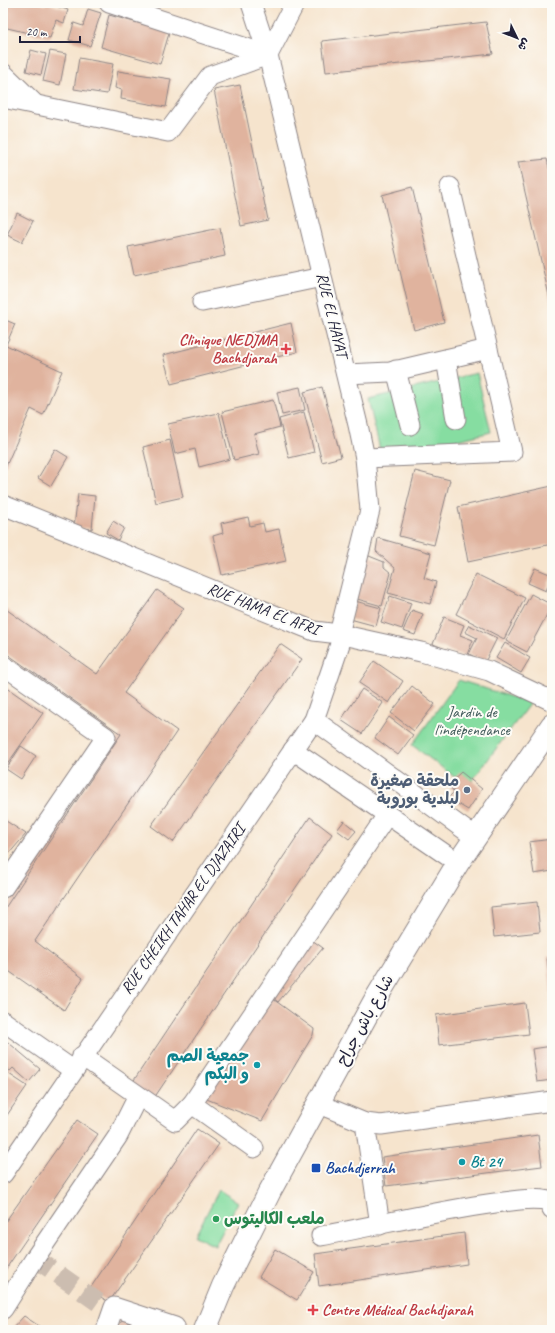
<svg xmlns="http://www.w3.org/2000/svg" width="555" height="1333" viewBox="0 0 555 1333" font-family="Caveat,'Playpen Sans Arabic',sans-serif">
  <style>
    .green { fill: #86dda1; stroke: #54806e }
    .building { fill: #e0b39e }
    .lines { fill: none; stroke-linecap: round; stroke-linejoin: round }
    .minor-tunnel { stroke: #ccbdb0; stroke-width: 19; stroke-dasharray: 19 10; stroke-linecap: butt }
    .minor-casing { stroke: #8c8384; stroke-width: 21 }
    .major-casing { stroke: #8c8384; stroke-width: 24 }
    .minor { stroke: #fff; stroke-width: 19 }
    .major { stroke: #fff; stroke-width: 22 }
    .health-dot { fill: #e0444e; stroke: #fdfcf7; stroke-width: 1.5 }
    .service-dot { fill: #5c6f8a; stroke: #fdfcf7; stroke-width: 1.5 }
    .culture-dot { fill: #0f9aa8; stroke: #fdfcf7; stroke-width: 1.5 }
    .transit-dot { fill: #1a4fb4; stroke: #fdfcf7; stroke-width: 1.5 }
    .leisure-dot { fill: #2e9e5b; stroke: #fdfcf7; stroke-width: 1.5 }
    .labels { text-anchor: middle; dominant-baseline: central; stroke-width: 4; stroke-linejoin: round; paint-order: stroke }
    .street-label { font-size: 16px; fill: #22223b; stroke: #fdfcf7 }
    .health-label { font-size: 16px; font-weight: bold; fill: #be3a42; stroke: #fdfcf7; text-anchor: end }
    .park-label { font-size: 16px; fill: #405a5a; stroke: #fdfcf7 }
    .service-label { font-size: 16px; font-weight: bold; fill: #4e5e75; stroke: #fdfcf7; text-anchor: end }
    .culture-label { font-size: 16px; font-weight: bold; fill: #0d838f; stroke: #fdfcf7; text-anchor: end }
    .transit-label { font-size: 16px; font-weight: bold; fill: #164399; stroke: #fdfcf7; text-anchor: start }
    .leisure-label { font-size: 16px; font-weight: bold; fill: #27864d; stroke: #fdfcf7; text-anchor: start }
  </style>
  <rect width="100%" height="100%" fill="#fdfcf7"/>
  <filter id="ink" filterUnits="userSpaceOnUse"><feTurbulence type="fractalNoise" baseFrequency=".025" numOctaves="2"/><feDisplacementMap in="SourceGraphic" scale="8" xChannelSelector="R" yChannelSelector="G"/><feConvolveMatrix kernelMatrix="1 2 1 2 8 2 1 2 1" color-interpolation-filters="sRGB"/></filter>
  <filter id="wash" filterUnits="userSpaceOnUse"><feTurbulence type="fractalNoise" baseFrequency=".012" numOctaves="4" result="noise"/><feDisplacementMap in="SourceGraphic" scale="16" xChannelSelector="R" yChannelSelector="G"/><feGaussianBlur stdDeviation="0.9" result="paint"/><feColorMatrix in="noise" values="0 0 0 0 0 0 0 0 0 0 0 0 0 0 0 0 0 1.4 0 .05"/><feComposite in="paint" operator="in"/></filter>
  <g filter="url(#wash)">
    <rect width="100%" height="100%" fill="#f6e4cd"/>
    <g class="green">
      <path d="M477 373 491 432 382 458 368 399Z"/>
      <path d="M459 680 530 703 472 781 469 788 412 745Z"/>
      <path d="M219 1190 238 1202 215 1246 195 1236Z"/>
    </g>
    <g id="blocks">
      <g class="building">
        <path d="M3 3H38L45 5 47 3 68 10 64 23 56 20 50 38 3 27Z"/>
        <path d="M88 9 101 13 90 46 69 40 74 23 83 26Z"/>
        <path d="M109 15 145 25 146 23 170 30 160 64 101 47Z"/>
        <path d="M486 22 493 54 326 72 322 41Z"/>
        <path d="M31 50 46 54 41 75 26 71Z"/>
        <path d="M50 51 66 54 60 85 43 81Z"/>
        <path d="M79 58 113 64 107 94 74 89Z"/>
        <path d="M118 71 171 79 166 107 121 99 122 90 115 88Z"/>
        <path d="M240 85 268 220 241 226 214 90Z"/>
        <path d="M547 159 552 180 551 304 518 162Z"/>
        <path d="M412 187 444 322 414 330 382 195Z"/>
        <path d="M17 213 33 221 22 242 7 235Z"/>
        <path d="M220 228 225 256 134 275 128 247Z"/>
        <path d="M3 319 15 324 6 345 62 371 43 415 31 409 6 466 3 465Z"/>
        <path d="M291 323 297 352 171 384 163 355Z"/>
        <path d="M300 387 305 410 282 415 277 392Z"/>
        <path d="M322 387 341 457 322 462 304 392Z"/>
        <path d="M273 400 280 427 254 434 259 454 234 460 222 412Z"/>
        <path d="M304 412 314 452 289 458 279 419Z"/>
        <path d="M219 413 230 459 199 467 195 449 175 454 168 424Z"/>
        <path d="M170 440 183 497 156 503 143 447Z"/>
        <path d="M55 449 68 457 51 486 38 478Z"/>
        <path d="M415 471 450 480 434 545 399 536Z"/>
        <path d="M552 486V544L468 562 458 507Z"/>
        <path d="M78 494 95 496 92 529 74 527Z"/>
        <path d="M248 517 250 526 263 523 265 532 279 529 286 561 222 575 213 536 223 533 221 523Z"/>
        <path d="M113 521 124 528 118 540 106 533Z"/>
        <path d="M378 538 431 553 424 578 436 582 430 604 388 593 395 568 376 551Z"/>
        <path d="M364 554 384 562V567L391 573 382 606 350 597Z"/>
        <path d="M535 568 552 575 546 591 528 583Z"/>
        <path d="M476 574 525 598 504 639 456 614Z"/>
        <path d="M157 590 184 608 124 693 177 731 35 941 83 978 64 1010 3 967V911L121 734 3 651V607L97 674Z"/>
        <path d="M531 594 552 605 527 652 506 641Z"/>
        <path d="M390 596 411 603 402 629 381 622Z"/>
        <path d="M355 601 381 608 376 626 350 619Z"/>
        <path d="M412 610 423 614 415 635 403 631Z"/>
        <path d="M444 617 464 625 460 635 473 640 466 657 433 644Z"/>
        <path d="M469 625 497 638 485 662 469 654 477 638 465 632Z"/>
        <path d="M505 643 530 658 521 673 496 658Z"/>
        <path d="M280 644 302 659 173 842 151 826Z"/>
        <path d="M374 661 403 681 389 703 359 683Z"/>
        <path d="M3 685 43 713 6 766 3 764Z"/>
        <path d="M412 686 435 704 414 731 391 713Z"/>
        <path d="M362 689 383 703 362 734 341 720Z"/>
        <path d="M389 717 413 735 398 755 375 738Z"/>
        <path d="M21 746 36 756 21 779 6 769Z"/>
        <path d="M461 772 482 789 468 810 448 798 454 792 448 784Z"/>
        <path d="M310 817 332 834 152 1101 130 1086Z"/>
        <path d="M3 819 26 834 7 856 3 853Z"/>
        <path d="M344 821 356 831 349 839 337 830Z"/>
        <path d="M552 839V871L534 874 529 842Z"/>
        <path d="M537 902 540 932 494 937 491 907Z"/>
        <path d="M312 940 323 948 278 1002 267 993Z"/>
        <path d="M552 956V994H551L547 957Z"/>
        <path d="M273 999 314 1029 313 1035 262 1121 199 1096Z"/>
        <path d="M525 1003 529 1034 439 1045 436 1015Z"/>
        <path d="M3 1038 40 1069 29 1082 13 1068 10 1071 3 1065Z"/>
        <path d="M552 1046V1080L537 1082 532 1049Z"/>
        <path d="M3 1070 27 1086 3 1121Z"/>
        <path d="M77 1120 98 1134 3 1273V1225Z"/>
        <path d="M197 1129 219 1144 109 1302 89 1290Z"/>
        <path d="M538 1135 542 1166 386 1186 382 1157Z"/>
        <path d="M464 1233 467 1264 319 1286 315 1254Z"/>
        <path d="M275 1249 314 1272 297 1300 259 1277Z"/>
        <path d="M24 1316 45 1330H11Z"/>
        <path d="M123 1319 139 1330H116Z"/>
      </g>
    </g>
  </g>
  <g filter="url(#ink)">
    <use href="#blocks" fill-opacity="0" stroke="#8c8384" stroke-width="1"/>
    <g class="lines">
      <path class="minor-tunnel" d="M35 1258 112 1312"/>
      <g class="minor-casing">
        <g id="minor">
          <path d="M109 3 268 55"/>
          <path d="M251 3 268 55"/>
          <path d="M3 73 36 105"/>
          <path d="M3 98 168 132 210 76 268 55"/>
          <path d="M202 302 322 277"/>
          <path d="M446 359 456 419"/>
          <path d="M396 370 410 425"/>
          <path d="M346 374 390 372 488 349"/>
          <path d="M365 458 512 452 450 187"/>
          <path d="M3 505 314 631 339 634 421 652 489 671 552 701"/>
          <path d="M3 665 106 737 3 888"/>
          <path d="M314 720 476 838"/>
          <path d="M293 750 458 863"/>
          <path d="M3 1021 73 1070"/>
          <path d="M82 1056 175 1121 192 1104 254 1148"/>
          <path d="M192 1104 387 815"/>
          <path d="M319 1104 365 1123 381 1125 552 1101"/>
          <path d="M365 1123 380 1225"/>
          <path d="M3 1174 314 720 340 644 339 634 370 510 365 458 358 425 268 55 295 3"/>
          <path d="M321 1236C379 1225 437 1211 495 1203 512 1201 532 1197 549 1201L552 1209"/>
          <path d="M3 1309 35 1258 118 1136 138 1096"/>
          <path d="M106 1330 114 1307 175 1327"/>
        </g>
      </g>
      <g class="major-casing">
        <path id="major" d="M205 1330 223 1286 270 1191 375 1000 458 863 552 725"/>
      </g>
      <use href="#minor" class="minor"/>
      <use href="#major" class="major"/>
    </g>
  </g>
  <g class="health-dot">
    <path d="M284 343h4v4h4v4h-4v4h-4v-4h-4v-4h4z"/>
    <path d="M311 1304h4v4h4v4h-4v4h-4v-4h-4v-4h4z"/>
  </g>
  <circle class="service-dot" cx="467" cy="790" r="4"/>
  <g class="culture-dot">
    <circle cx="257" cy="1065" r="4"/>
    <circle cx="462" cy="1162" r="4"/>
  </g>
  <rect class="transit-dot" x="311" y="1163" width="10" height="10" rx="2"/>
  <circle class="leisure-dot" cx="216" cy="1219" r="4"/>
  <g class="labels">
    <g class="street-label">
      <text transform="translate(332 315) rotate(76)">RUE EL HAYAT</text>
      <text transform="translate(263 609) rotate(21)">RUE HAMA EL AFRI</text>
      <text transform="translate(183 909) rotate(-55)">RUE CHEIKH TAHAR EL DJAZAIRI</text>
      <text transform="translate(365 1020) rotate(-61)">شارع باش جراح</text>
    </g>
    <g class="health-label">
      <text x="277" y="340">Clinique NEDJMA<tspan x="277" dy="18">Bachdjarah</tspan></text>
      <text x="322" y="1310" text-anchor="start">Centre Médical Bachdjarah</text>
    </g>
    <g class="park-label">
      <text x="472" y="712">Jardin de<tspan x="472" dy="18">l'indépendance</tspan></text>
    </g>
    <g class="service-label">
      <text x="459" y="781">ملحقة صغيرة<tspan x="459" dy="18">لبلدية بوروبة</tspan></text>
    </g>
    <g class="culture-label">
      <text x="249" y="1056">جمعية الصم<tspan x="249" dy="18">و البكم</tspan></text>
      <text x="470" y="1162" text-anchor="start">Bt 24</text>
    </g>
    <g class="transit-label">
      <text x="325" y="1168">Bachdjerrah</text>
    </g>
    <g class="leisure-label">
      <text x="224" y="1219">ملعب الكاليتوس</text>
    </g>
  </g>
  <rect width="555" height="1333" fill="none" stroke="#fdfcf7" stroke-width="16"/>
  <g transform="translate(517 38) rotate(133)" stroke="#fdfcf7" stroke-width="3" paint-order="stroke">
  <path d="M0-3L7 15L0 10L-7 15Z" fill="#22223b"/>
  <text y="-6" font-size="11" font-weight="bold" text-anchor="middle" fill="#22223b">ش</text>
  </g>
  <path d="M20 36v6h60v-6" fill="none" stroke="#22223b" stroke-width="2"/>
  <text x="26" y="36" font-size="12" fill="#22223b" stroke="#fdfcf7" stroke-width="3" paint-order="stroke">20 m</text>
</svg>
